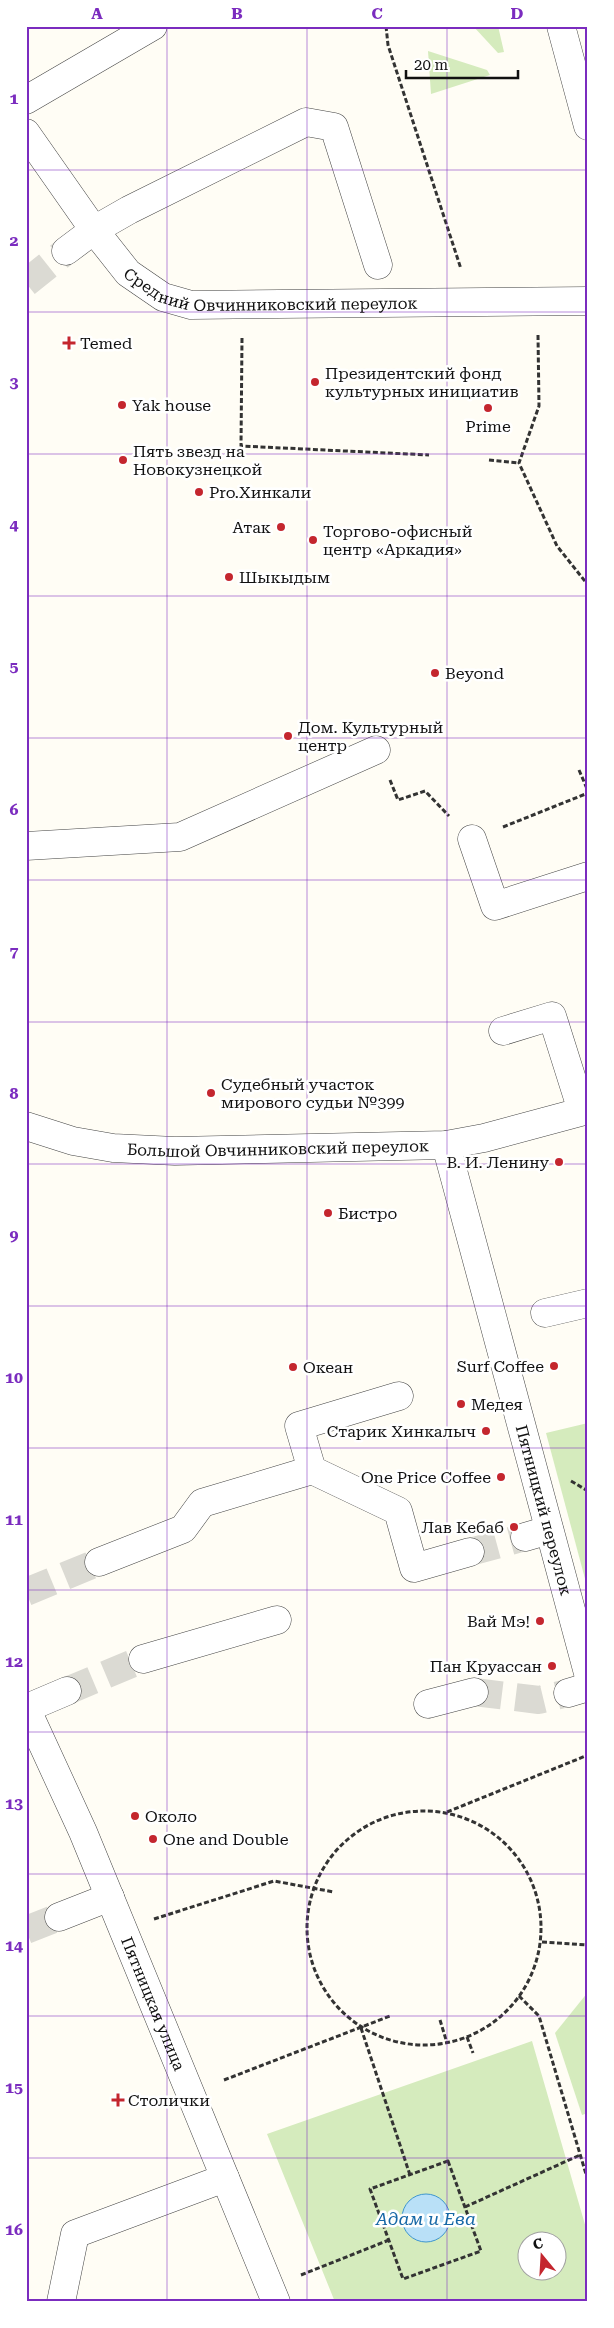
<svg xmlns="http://www.w3.org/2000/svg" width="614" height="2328" viewBox="0 0 614 2328" font-family="'Roboto Serif',serif">
  <style>
    .green { fill: #d5ebbd; fill-rule: evenodd }
    .water { fill: #b9e0f7; stroke: #3f96cf }
    .lines { fill: none; stroke-linecap: round; stroke-linejoin: round }
    .minor-tunnel { stroke: #dbdad3; stroke-width: 28; stroke-dasharray: 28 14; stroke-linecap: butt }
    .minor-casing { stroke: #444; stroke-width: 29 }
    .path { stroke: #333; stroke-width: 3; stroke-dasharray: 5 2.5; stroke-linecap: butt }
    .minor { stroke: #fff; stroke-width: 28 }
    .grid { fill: none; stroke: #7b2cbf; stroke-width: 1; stroke-opacity: 0.55 }
    .poi-dot { fill: #c4262e; stroke: #fff; stroke-width: 2 }
    .labels { text-anchor: middle; dominant-baseline: central; stroke-width: 5; stroke-linejoin: round; paint-order: stroke }
    .street-label { font-size: 16px; fill: #111; stroke: #fff }
    .poi-label { font-size: 16px; fill: #111; stroke: #fff; text-anchor: start }
    .water-label { font-size: 18px; font-style: italic; fill: #1768a6; stroke: #fff }
    .neatline { fill: none; stroke: #7b2cbf; stroke-width: 2 }
    .grid-label { font-size: 16px; text-anchor: middle; font-weight: bold; fill: #7b2cbf }
  </style>
  <rect width="100%" height="100%" fill="#fffdf5"/>
  <g class="green">
    <path d="M473 26H498L504 52 498 53Z"/>
    <path d="M428 51 487 70 490 75 431 94Z"/>
    <path d="M588 1423V1590L546 1433Z"/>
    <path d="M588 1992V2113L582 2115 555 2033Z"/>
    <path d="M532 2041 588 2235V2302H335L267 2134ZM526 2240H556V2270H526Z"/>
  </g>
  <circle class="water" cx="426" cy="2218" r="24"/>
  <g class="lines">
    <g class="minor-tunnel">
      <path d="M26 283 66 251"/>
      <path d="M470 1552 525 1537"/>
      <path d="M26 1592 99 1562"/>
      <path d="M67 1691 143 1659"/>
      <path d="M474 1692 539 1700 568 1693"/>
      <path d="M26 1930 59 1917"/>
    </g>
    <g class="minor-casing">
      <g id="minor">
        <path d="M561 26 588 126"/>
        <path d="M26 100 153 26"/>
        <path id="s1" d="M26 133 94 230 128 273 163 297 191 305 588 301"/>
        <path d="M66 251 94 230 129 210 306 122 334 127 378 265"/>
        <path d="M472 839 495 906 588 876"/>
        <path d="M26 846 180 837 376 750"/>
        <path d="M503 1031 552 1016 582 1111"/>
        <path id="s2" d="M26 1126 73 1141 113 1148 175 1151 446 1145 484 1138 588 1110"/>
        <path id="s3" d="M446 1145 588 1673"/>
        <path d="M545 1313 588 1303"/>
        <path d="M312 1470 299 1426 399 1396"/>
        <path d="M525 1537 549 1530"/>
        <path d="M99 1562 183 1529 202 1503 312 1470 398 1511 414 1568 470 1552"/>
        <path d="M143 1659 277 1620"/>
        <path d="M568 1693 588 1687"/>
        <path d="M428 1704 474 1692"/>
        <path id="s4" d="M26 1708 83 1832 276 2302"/>
        <path d="M27 1708 67 1691"/>
        <path d="M59 1917 110 1897"/>
        <path d="M61 2302 75 2234 225 2178"/>
      </g>
    </g>
    <g class="path">
      <path d="M386 26 388 45 461 269"/>
      <path d="M538 335 539 406 519 463 557 546 588 585"/>
      <path d="M242 338 241 446 429 455"/>
      <path d="M489 460 519 463"/>
      <path d="M579 770 588 791"/>
      <path d="M390 780 398 800 425 791 449 816"/>
      <path d="M503 827 588 793"/>
      <path d="M571 1481 588 1491"/>
      <circle cx="424" cy="1928" r="117"/>
      <path d="M447 1812 588 1755"/>
      <path d="M154 1919 274 1881 334 1892"/>
      <path d="M542 1942 588 1945"/>
      <path d="M519 1996 539 2016 588 2181"/>
      <path d="M440 2020 447 2043"/>
      <path d="M361 2028 410 2175"/>
      <path d="M467 2037 473 2053"/>
      <path d="M224 2080 390 2016"/>
      <path d="M448 2161 481 2251 403 2279 370 2189Z"/>
      <path d="M465 2207 580 2155"/>
      <path d="M301 2275 389 2240"/>
    </g>
    <use href="#minor" class="minor"/>
  </g>
  <path class="grid" d="M167 26V2302M307 26V2302M447 26V2302M26 170H588M26 312H588M26 454H588M26 596H588M26 738H588M26 880H588M26 1022H588M26 1164H588M26 1306H588M26 1448H588M26 1590H588M26 1732H588M26 1874H588M26 2016H588M26 2158H588"/>
  <g class="poi-dot">
    <path d="M66.5 335.5h5v5h5v5h-5v5h-5v-5h-5v-5h5z"/>
    <circle cx="315" cy="382" r="5"/>
    <circle cx="122" cy="405" r="5"/>
    <circle cx="488" cy="408" r="5"/>
    <circle cx="123" cy="460" r="5"/>
    <circle cx="199" cy="492" r="5"/>
    <circle cx="281" cy="527" r="5"/>
    <circle cx="313" cy="540" r="5"/>
    <circle cx="229" cy="577" r="5"/>
    <circle cx="435" cy="673" r="5"/>
    <circle cx="288" cy="736" r="5"/>
    <circle cx="211" cy="1093" r="5"/>
    <circle cx="559" cy="1162" r="5"/>
    <circle cx="328" cy="1213" r="5"/>
    <circle cx="554" cy="1366" r="5"/>
    <circle cx="293" cy="1367" r="5"/>
    <circle cx="461" cy="1404" r="5"/>
    <circle cx="486" cy="1431" r="5"/>
    <circle cx="501" cy="1477" r="5"/>
    <circle cx="514" cy="1527" r="5"/>
    <circle cx="540" cy="1621" r="5"/>
    <circle cx="552" cy="1666" r="5"/>
    <circle cx="135" cy="1816" r="5"/>
    <circle cx="153" cy="1839" r="5"/>
    <path d="M115.5 2092.5h5v5h5v5h-5v5h-5v-5h-5v-5h5z"/>
  </g>
  <g class="labels">
    <g class="street-label">
      <text stroke="none"><textPath href="#s1" startOffset="321">Средний Овчинниковский переулок</textPath></text>
      <text stroke="none"><textPath href="#s2" startOffset="255">Большой Овчинниковский переулок</textPath></text>
      <text stroke="none"><textPath href="#s3" startOffset="378">Пятницкий переулок</textPath></text>
      <text stroke="none"><textPath href="#s4" startOffset="322">Пятницкая улица</textPath></text>
    </g>
    <g class="poi-label">
      <text x="80" y="343">Temed</text>
      <text x="325" y="373">Президентский фонд<tspan x="325" dy="18">культурных инициатив</tspan></text>
      <text x="132" y="405">Yak house</text>
      <text x="488" y="426" text-anchor="middle">Prime</text>
      <text x="133" y="451">Пять звезд на<tspan x="133" dy="18">Новокузнецкой</tspan></text>
      <text x="209" y="492">Pro.Хинкали</text>
      <text x="271" y="527" text-anchor="end">Атак</text>
      <text x="323" y="531">Торгово-офисный<tspan x="323" dy="18">центр «Аркадия»</tspan></text>
      <text x="239" y="577">Шыкыдым</text>
      <text x="445" y="673">Beyond</text>
      <text x="298" y="727">Дом. Культурный<tspan x="298" dy="18">центр</tspan></text>
      <text x="221" y="1084">Судебный участок<tspan x="221" dy="18">мирового судьи №399</tspan></text>
      <text x="549" y="1162" text-anchor="end">В. И. Ленину</text>
      <text x="338" y="1213">Бистро</text>
      <text x="544" y="1366" text-anchor="end">Surf Coffee</text>
      <text x="303" y="1367">Океан</text>
      <text x="471" y="1404">Медея</text>
      <text x="476" y="1431" text-anchor="end">Старик Хинкалыч</text>
      <text x="491" y="1477" text-anchor="end">One Price Coffee</text>
      <text x="504" y="1527" text-anchor="end">Лав Кебаб</text>
      <text x="530" y="1621" text-anchor="end">Вай Мэ!</text>
      <text x="542" y="1666" text-anchor="end">Пан Круассан</text>
      <text x="145" y="1816">Около</text>
      <text x="163" y="1839">One and Double</text>
      <text x="128" y="2100">Столички</text>
    </g>
    <g class="water-label">
      <text x="426" y="2218">Адам и Ева</text>
    </g>
  </g>
  <rect width="614" height="2328" fill="none" stroke="#ffffff" stroke-width="55"/>
  <g transform="translate(542 2256) rotate(342)"><circle r="24" fill="#ffffff" stroke="#a0a0a0"/>
  <path d="M0-4L9 19L0 12L-9 19Z" fill="#c4262e"/>
  <text y="-8" font-size="14" font-weight="bold" text-anchor="middle" fill="#111111">С</text>
  </g>
  <path d="M406 70v8h112v-8" fill="none" stroke="#111111" stroke-width="2.5"/>
  <text x="414" y="70" font-size="15" fill="#111111" stroke="#ffffff" stroke-width="4" paint-order="stroke">20 m</text>
  <rect x="28" y="28" width="558" height="2272" class="neatline"/>
  <g class="grid-label">
    <text x="97" y="19">A</text>
    <text x="237" y="19">B</text>
    <text x="377" y="19">C</text>
    <text x="517" y="19">D</text>
    <text x="14" y="104">1</text>
    <text x="14" y="246">2</text>
    <text x="14" y="388">3</text>
    <text x="14" y="530">4</text>
    <text x="14" y="672">5</text>
    <text x="14" y="815">6</text>
    <text x="14" y="957">7</text>
    <text x="14" y="1099">8</text>
    <text x="14" y="1241">9</text>
    <text x="14" y="1383">10</text>
    <text x="14" y="1525">11</text>
    <text x="14" y="1667">12</text>
    <text x="14" y="1809">13</text>
    <text x="14" y="1951">14</text>
    <text x="14" y="2093">15</text>
    <text x="14" y="2235">16</text>
  </g>
</svg>
